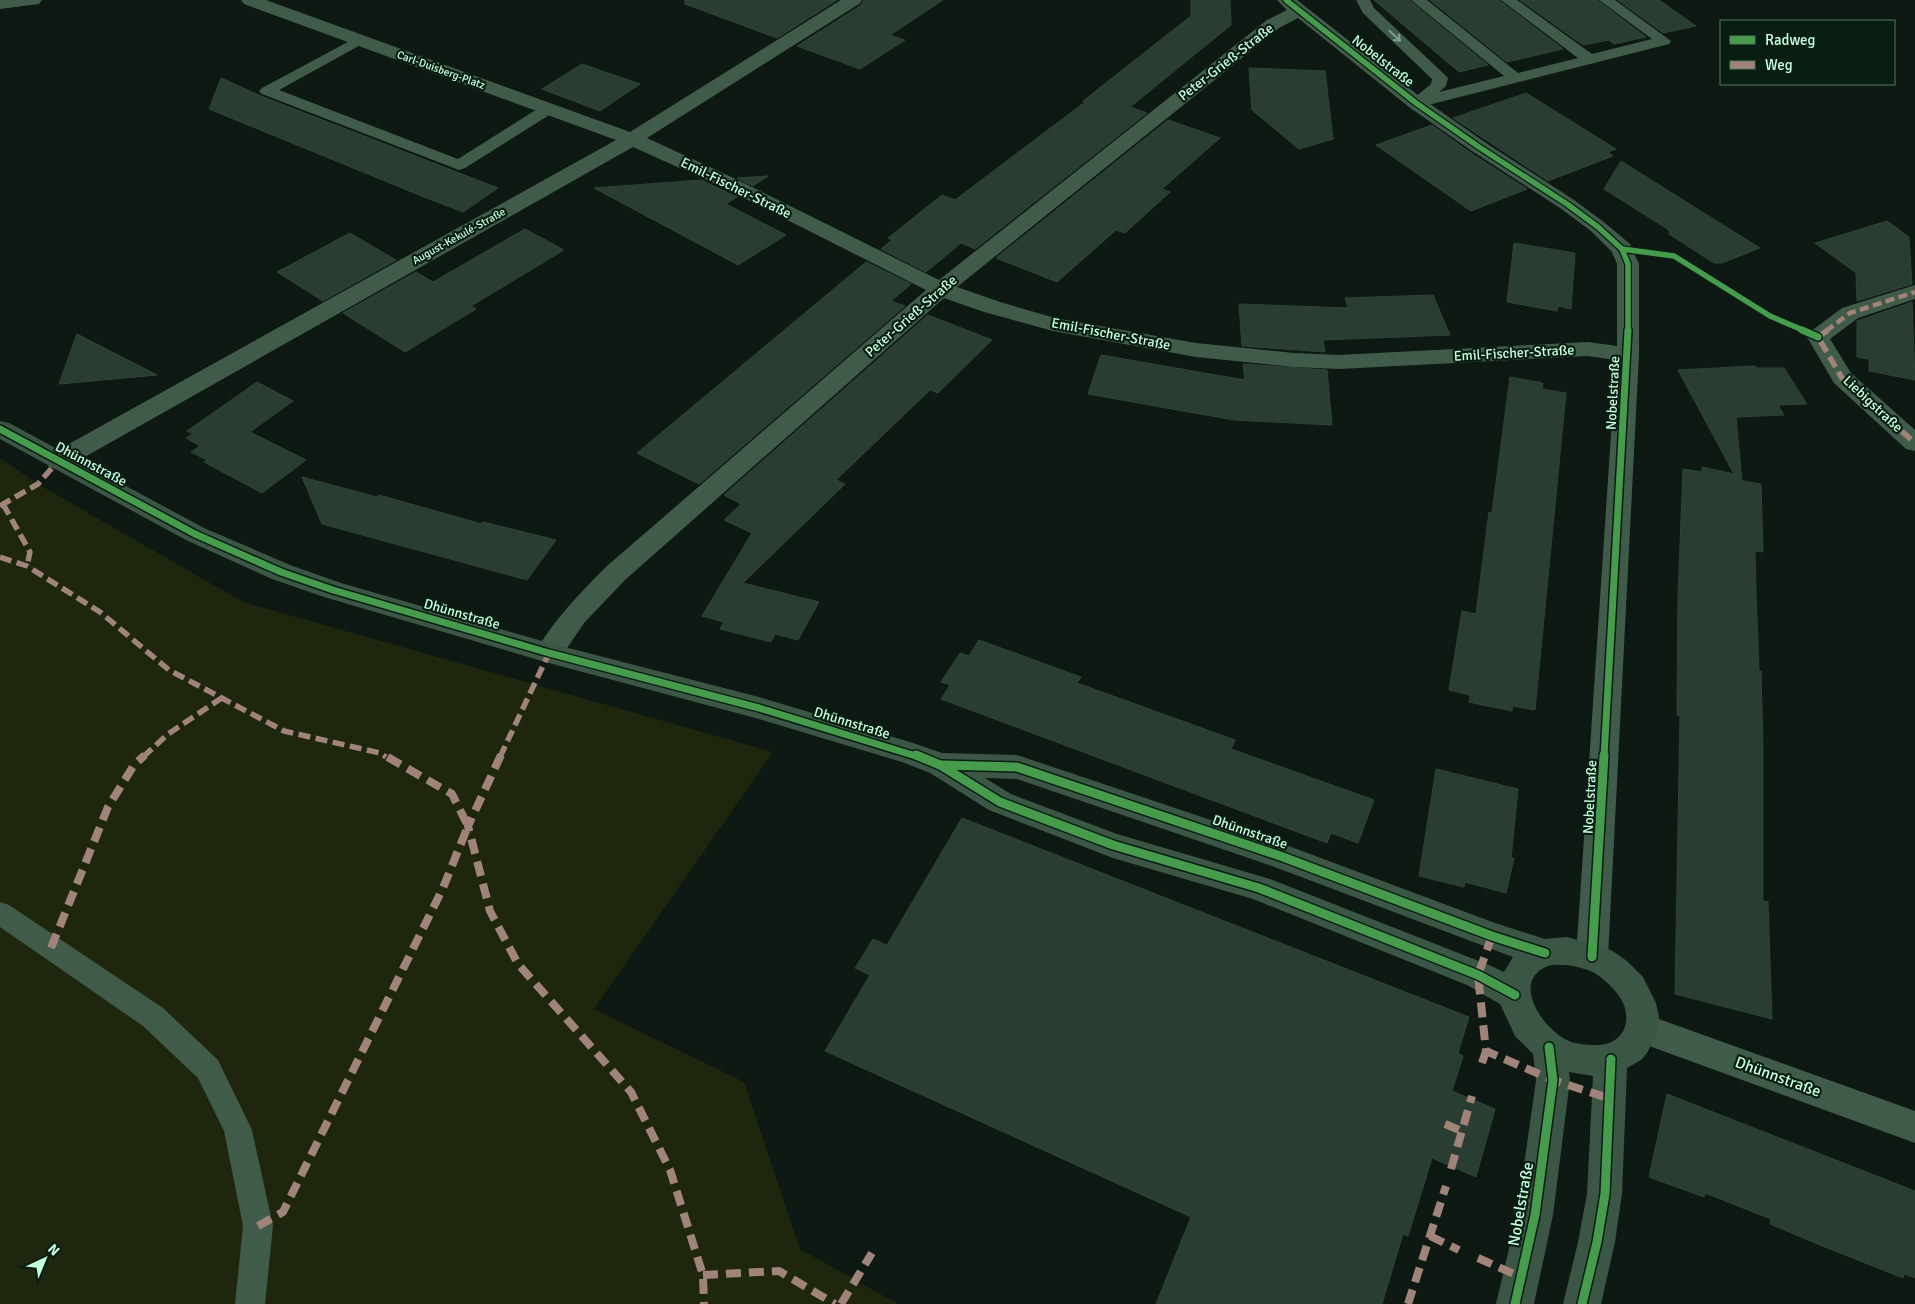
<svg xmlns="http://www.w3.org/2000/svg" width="1915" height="1304" viewBox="0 0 1915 1304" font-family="Signika,sans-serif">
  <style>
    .green { fill: #1e260d }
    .building { fill: #2a3d33; stroke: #2f453a }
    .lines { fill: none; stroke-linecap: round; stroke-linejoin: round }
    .lane { fill: #415b4a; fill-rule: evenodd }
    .street { fill: #415b4a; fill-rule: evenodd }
    .secondary { fill: #3c5645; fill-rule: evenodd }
    .quiet-far2 { stroke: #a18479; stroke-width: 4.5; stroke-dasharray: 9 4.5; stroke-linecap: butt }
    .quiet-far1 { stroke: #a18479; stroke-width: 5.5; stroke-dasharray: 12 5.5; stroke-linecap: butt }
    .quiet { stroke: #a18479; stroke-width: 8; stroke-dasharray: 15 8; stroke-linecap: butt }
    .cycleway-far2-casing { stroke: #091e13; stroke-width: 8 }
    .cycleway-far1-casing { stroke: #091e13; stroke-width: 10 }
    .cycleway-casing { stroke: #091e13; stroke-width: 12 }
    .cycleway-far2 { stroke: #469c4c; stroke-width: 5.5 }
    .cycleway-far1 { stroke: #469c4c; stroke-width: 7 }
    .cycleway { stroke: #469c4c; stroke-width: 9 }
    .oneway { stroke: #7da58d }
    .labels { text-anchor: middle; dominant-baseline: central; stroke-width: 4.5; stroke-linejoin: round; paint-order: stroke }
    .far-street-label { font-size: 11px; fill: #c6ffde; stroke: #091e13 }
    .street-label { font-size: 14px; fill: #c6ffde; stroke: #091e13 }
    .near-street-label { font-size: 16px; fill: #c6ffde; stroke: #091e13 }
  </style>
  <rect width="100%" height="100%" fill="#0e1913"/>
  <path class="green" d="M0 458 38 484 243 602 773 752 594 1009 744 1082 800 1249 898 1304H0Z"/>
  <g class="building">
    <path d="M685 0H837L777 38 685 4Z"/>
    <path d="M864 0H943L890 35 905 40 860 69 797 46 860 6Z"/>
    <path d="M1191 0H1230L1231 25 1130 107 1147 113 975 249 961 243 926 272 881 249 892 240 888 238 942 195 955 200 1085 102 1083 101 1191 16Z"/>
    <path d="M1374 0H1409L1488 65 1459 72Z"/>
    <path d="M1430 0H1499L1563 49 1507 62Z"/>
    <path d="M1520 0H1597L1646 37 1614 44 1609 40 1583 45Z"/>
    <path d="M1618 0H1659L1696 26 1663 33Z"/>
    <path d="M582 64 640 84 600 111 542 89Z"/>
    <path d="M1249 68 1325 71 1333 139 1299 149 1252 110Z"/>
    <path d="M221 78 261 96 498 188 463 212 424 197 209 109Z"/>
    <path d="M1526 93 1616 149 1608 152 1613 156 1548 181 1453 118Z"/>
    <path d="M1168 120 1220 138 1162 189 1170 192 1125 233 1116 230 1057 282 996 258Z"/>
    <path d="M1432 125 1471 153 1527 189 1471 211 1376 145Z"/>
    <path d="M1621 161 1723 225 1760 248 1722 263H1714L1669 234V230L1604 189Z"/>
    <path d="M768 176 753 186 737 178Z"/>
    <path d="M701 180 737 197 726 204 786 235 738 265 594 188Z"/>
    <path d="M1887 221 1909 237 1912 284 1857 301 1856 273 1815 243Z"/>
    <path d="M525 229 564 250 471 306 476 309 405 352 343 313 416 272 433 282Z"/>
    <path d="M350 233 396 260 323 301 277 272Z"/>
    <path d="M1514 243 1575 253 1571 309 1558 306 1557 311 1507 302Z"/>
    <path d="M866 262 911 284 891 301 905 306 699 484 637 453Z"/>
    <path d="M1433 295 1450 335 1323 340 1325 352 1242 346 1239 304 1348 308 1345 298Z"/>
    <path d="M1912 302 1915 380 1869 371V359L1857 357V321Z"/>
    <path d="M928 315 992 340 938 393 930 390 836 480 845 484 743 583 819 602 798 640 775 634 771 642 720 629 724 622 702 616 752 533 724 520 741 504 724 495Z"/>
    <path d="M77 334 157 375 59 384Z"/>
    <path d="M1101 355 1245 380 1243 364 1327 370 1332 425 1234 420 1088 394Z"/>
    <path d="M1755 366 1756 368H1784L1807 404 1778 405 1784 415 1736 417 1742 481 1761 484 1763 552 1755 551 1756 593 1759 671H1761L1763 750V901L1768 902 1772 1019 1675 994 1680 716 1677 715 1678 597 1683 469 1702 472V467L1734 474 1678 370Z"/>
    <path d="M1510 377 1543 383 1542 389 1566 393 1535 710 1513 706 1512 711 1469 702 1470 695 1449 690 1462 611 1476 614 1489 512 1492 513Z"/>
    <path d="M257 382 293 401 250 432 306 460 262 493 204 462 207 460 191 452 200 446 186 438 193 434 187 431Z"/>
    <path d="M302 477 377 497 379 495 482 524 483 522 556 540 527 580 322 524Z"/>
    <path d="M979 640 1081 677 1077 683 1235 740 1231 749 1374 800 1358 843 1331 833 1327 843 941 699 950 685 941 682 960 653 969 656Z"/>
    <path d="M1436 769 1518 789 1511 858H1514L1506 893 1465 882 1464 887 1419 876Z"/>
    <path d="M962 818 1469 1017 1458 1053 1463 1056 1452 1091 1495 1109 1476 1177 1432 1158 1408 1236 1403 1234 1382 1304H1156L1191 1217 825 1051 870 975 855 968 873 939 887 945Z"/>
    <path d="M1667 1094 1915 1191V1278L1904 1274 1903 1278 1820 1245 1770 1224 1771 1219 1705 1193 1704 1197 1649 1177Z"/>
  </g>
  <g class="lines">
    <g class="lane">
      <path d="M1356 0H1370L1374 8 1445 75 1448 78 1446 86 1439 92 1504 76 1411 0H1427L1518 73 1578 58 1501 0H1517L1592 54 1652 39 1599 0H1615L1671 41 1669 44 1416 108 1410 106 1408 103 1431 84 1432 79 1363 13Z"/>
      <path d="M359 36 364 37 366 40 364 43 279 90 458 159 542 106H554L556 109 554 112 465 168 459 170 262 94 259 91 262 88Z"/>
      <path d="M0 902 9 905 163 1008 218 1060 252 1130 273 1226 265 1304H235L243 1226 224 1131 198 1078 143 1026 0 927Z"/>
    </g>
    <g class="street">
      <path d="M0 0H42L39 4 0 9Z"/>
      <path d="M241 0H266L630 132 841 0H862L859 4 647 138 738 180 939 280 1267 20 1287 10 1277 0H1297L1423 99 1486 143 1574 200 1605 223 1630 244 1639 264V355L1608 957 1603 967 1592 971 1581 967 1576 957 1616 360 1588 356 1339 369 1294 367 1196 357 1053 331 984 312 944 298 625 580 584 623 559 660 549 663 539 660 535 653C554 619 580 593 607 566L926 290 724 188 633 147 67 467 58 469 49 467 46 461 49 455 616 140 244 4ZM1298 18 1409 107 1472 151 1560 208 1591 231 1612 252 1617 264V346L1588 342 1339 355 1294 353 1196 343 1055 318 1000 302 957 287 1279 28Z"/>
      <path d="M1915 285V299L1858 318 1830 339 1851 373 1915 430V451L1906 449 1834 383 1807 337 1810 332 1842 308Z"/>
      <path d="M1642 1013 1915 1111V1143L1630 1039 1625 1028 1630 1017Z"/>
    </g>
    <path class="secondary" d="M0 421 9 423 204 528 290 565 341 583 549 643 759 697 910 742 942 753 1017 755 1294 848 1495 923 1545 939 1567 937 1611 950 1627 961 1643 977 1656 1003 1659 1017 1656 1035 1647 1053 1641 1060 1627 1068 1622 1194 1615 1242 1601 1304H1563L1578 1242 1587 1194 1593 1076 1569 1072 1570 1080 1553 1215 1534 1304H1496L1517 1215 1536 1080 1533 1054 1515 1036 1500 1004 1467 985 1253 899 1113 858 989 810 930 773 902 762 759 719 549 663 324 597 272 579 186 540 0 439ZM985 778 1017 779 1272 866 1513 957 1504 972 1489 965 1270 879 1117 834 1011 794ZM1567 965C1578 967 1590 969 1599 976 1608 983 1620 994 1624 1005 1632 1029 1618 1046 1594 1045 1587 1045 1578 1044 1571 1042 1546 1033 1508 982 1548 966 1553 964 1561 965 1567 965Z"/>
    <path class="quiet-far2" d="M1826 331 1850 313 1915 292"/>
    <g class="quiet-far1">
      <path d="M1828 330 1818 337 1842 378 1915 443"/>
      <path d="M3 504 30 552 27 566"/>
      <path d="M0 506 38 484 58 461"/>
      <path d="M0 557 27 566 100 612 169 670 284 731 380 753 386 757"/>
      <path d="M143 757 168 734 223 697"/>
      <path d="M500 757 549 653"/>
    </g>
    <g class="quiet">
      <path d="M501 755 468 826 490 911 518 964 631 1092 670 1170 703 1275 704 1304"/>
      <path d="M1492 936 1478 975 1486 1051 1553 1080 1608 1098"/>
      <path d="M51 948 108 807 134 765 145 755"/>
      <path d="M1482 1063 1486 1051"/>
      <path d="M1445 1124 1462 1131"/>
      <path d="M1451 1169 1472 1096"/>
      <path d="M258 1226 283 1212 443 888 468 826 452 794 384 755"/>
      <path d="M1430 1236 1459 1250"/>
      <path d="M1478 1258 1521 1277"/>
      <path d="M703 1275 779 1271 835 1304"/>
      <path d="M841 1304 872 1253"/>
      <path d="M1408 1304 1446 1186"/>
    </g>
    <g class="cycleway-far2-casing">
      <g id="cycleway-far2">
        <path d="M1286 0 1416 103 1479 147 1567 204 1598 227 1622 249 1628 264V331"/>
        <path d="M1622 249 1674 256 1770 316 1805 331"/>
      </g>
    </g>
    <g class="cycleway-far1-casing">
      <g id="cycleway-far1">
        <path d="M1802 330 1818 337"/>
        <path d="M0 429 195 534 281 572 333 590 549 653 759 708 919 757"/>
        <path d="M1604 757 1628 330"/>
      </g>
    </g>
    <g class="cycleway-casing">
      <g id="cycleway">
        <path d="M916 755 940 765 1000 802 1113 845 1259 888 1478 975 1515 995"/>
        <path d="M942 765 1017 767 1283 857 1492 936 1545 953"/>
        <path d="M1592 957 1604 755"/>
        <path d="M1515 1304 1535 1215 1553 1080 1549 1047"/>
        <path d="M1582 1304 1597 1242 1605 1194 1611 1059"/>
      </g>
    </g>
    <use href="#cycleway-far2" class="cycleway-far2"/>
    <use href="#cycleway-far1" class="cycleway-far1"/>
    <use href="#cycleway" class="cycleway"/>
  </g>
  <defs><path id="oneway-shaft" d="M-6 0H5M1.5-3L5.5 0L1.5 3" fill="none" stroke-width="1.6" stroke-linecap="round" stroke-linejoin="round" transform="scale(1.25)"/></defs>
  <use class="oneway" href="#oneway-shaft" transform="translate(1395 36) rotate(43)"/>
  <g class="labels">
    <g class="far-street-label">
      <text transform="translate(441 70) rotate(20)">Carl-Duisberg-Platz</text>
      <text transform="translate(459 236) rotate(-29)">August-Kekulé-Straße</text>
    </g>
    <g class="street-label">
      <text transform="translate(1383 61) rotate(38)">Nobelstraße</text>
      <text transform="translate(1226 62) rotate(-38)">Peter-Grieß-Straße</text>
      <text transform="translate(736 188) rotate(26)">Emil-Fischer-Straße</text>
      <text transform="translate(911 316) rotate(-41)">Peter-Grieß-Straße</text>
      <text transform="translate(1111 334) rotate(11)">Emil-Fischer-Straße</text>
      <text transform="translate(1514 353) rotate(-3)">Emil-Fischer-Straße</text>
      <text transform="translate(1613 393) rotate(-87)">Nobelstraße</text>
      <text transform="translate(1873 404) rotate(43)">Liebigstraße</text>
      <text transform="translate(91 464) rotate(28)">Dhünnstraße</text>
      <text transform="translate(462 614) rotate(16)">Dhünnstraße</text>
      <text transform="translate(852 723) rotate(17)">Dhünnstraße</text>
      <text transform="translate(1590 797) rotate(-87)">Nobelstraße</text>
      <text transform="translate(1250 832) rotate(19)">Dhünnstraße</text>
    </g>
    <g class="near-street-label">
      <text transform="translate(1778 1077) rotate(20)">Dhünnstraße</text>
      <text transform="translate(1521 1204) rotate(-80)">Nobelstraße</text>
    </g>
  </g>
  <rect x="1720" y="20" width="175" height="65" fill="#091e13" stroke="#557864"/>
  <rect x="1730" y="36" width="25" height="8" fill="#469c4c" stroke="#557864"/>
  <text x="1765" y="45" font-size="15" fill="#c6ffde">Radweg</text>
  <rect x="1730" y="61" width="25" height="8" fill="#a18479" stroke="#557864"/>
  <text x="1765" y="70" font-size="15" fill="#c6ffde">Weg</text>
  <g transform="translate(45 1259) rotate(44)" stroke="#091e13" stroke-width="4" paint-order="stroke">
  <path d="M0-4L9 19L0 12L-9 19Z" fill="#c6ffde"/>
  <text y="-8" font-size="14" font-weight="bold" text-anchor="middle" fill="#c6ffde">N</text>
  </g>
</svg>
